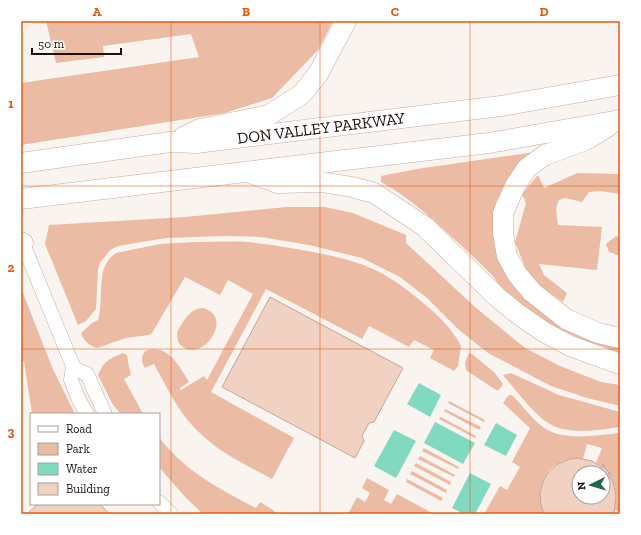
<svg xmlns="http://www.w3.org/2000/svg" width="641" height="535" viewBox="0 0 641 535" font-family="'Zilla Slab',serif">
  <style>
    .green { fill: #ebbba4 }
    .water { fill: #81dac0 }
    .building { fill: #f1d1c2; stroke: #c3a597; fill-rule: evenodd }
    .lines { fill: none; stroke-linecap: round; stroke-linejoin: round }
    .minor-casing { stroke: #c7a99b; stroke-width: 15 }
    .highway-casing { stroke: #c7a99b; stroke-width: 21 }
    .minor { stroke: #fff; stroke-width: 14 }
    .highway { stroke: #fff; stroke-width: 20 }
    .grid { fill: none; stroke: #e8590c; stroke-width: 1; stroke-opacity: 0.55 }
    .labels { text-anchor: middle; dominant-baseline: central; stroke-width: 4; stroke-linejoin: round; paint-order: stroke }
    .street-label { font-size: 16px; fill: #1d130e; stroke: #fff }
    .neatline { fill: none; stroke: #e8590c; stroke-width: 1.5 }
    .grid-label { font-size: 13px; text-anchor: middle; font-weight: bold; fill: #e8590c }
  </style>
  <rect width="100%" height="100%" fill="#faf4f1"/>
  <g class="green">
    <path d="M46 21H333L318 50 272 98 225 113 21 145V83L199 57 191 34 103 46 104 57 56 63Z"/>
    <path d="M535 152 507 181 496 202 493 226 494 241 503 267 620 344V353C579 340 534 320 503 290 498 285 495 278 490 273 478 261 465 249 453 238 429 216 410 198 381 182V176L417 169Z"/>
    <path d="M577 173 620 174V194L600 191 589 192 582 202 565 198 559 200 556 208 558 225 602 227 597 270 539 264 544 275 567 293 563 302 530 279 515 242 526 203 522 194 538 175 544 188Z"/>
    <path d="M286 207H325L353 213 406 235V243L475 307 525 348 560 366 601 382 620 385V406L587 398 551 386 488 353 458 329 427 298 400 277 362 258 309 245 261 237 224 236 166 238 118 246 110 250 100 263 98 270 96 309 86 321 78 325 45 244 49 225 185 217Z"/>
    <path d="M616 236 620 238V256L609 252 606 244Z"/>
    <path d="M196 242C213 242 231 241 248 242 276 245 305 250 332 256 346 259 360 263 373 269 391 277 406 289 421 301 437 314 452 328 461 346L458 366 454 371 430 358 434 350 414 340 409 347 369 326 362 339 266 289 211 392 294 438 272 479C248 466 222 454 202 435 180 416 168 389 154 364L145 368C141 362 141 357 145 351 168 343 179 366 189 382L180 388 181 390 204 376 207 380 253 294 228 280 220 295 185 277 152 333 149 335 126 338 97 348C89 346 83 340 81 333L92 323 98 320C105 299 94 267 116 253L160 244Z"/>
    <path d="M21 288 52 367 75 414H32L24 361H21Z"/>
    <path d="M203 308C237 317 199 369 178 342L177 332C183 322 190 308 203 308Z"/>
    <path d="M123 353 127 355 129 367 131 375 124 379 143 414H121L113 405 98 375C104 360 110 359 123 353Z"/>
    <path d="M469 353 472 354 494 372 503 384 499 390H496L466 370 465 362Z"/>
    <path d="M511 373 559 395 620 412V427C600 430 568 435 550 424 535 416 514 388 503 375Z"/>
    <path d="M511 395 513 396C522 405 533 420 543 427 563 442 598 435 620 433V514L614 509C620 491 612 471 596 463L602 448 587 444 583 459C550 456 532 484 544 514H484L500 486 507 490 520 467 512 462 530 428 503 403 508 396Z"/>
    <path d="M449 401 485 420 484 422 448 403Z"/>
    <path d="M445 409 481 427 479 430 444 411Z"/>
    <path d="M441 417 476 436 475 438 439 419Z"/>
    <path d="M159 437C184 471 220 489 256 508L260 502 273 510 277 514H203L186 498 159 467Z"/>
    <path d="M424 448 459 467 458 469 422 451Z"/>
    <path d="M420 456 455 475 454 477 418 459Z"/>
    <path d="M416 463 451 482 450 485 414 466Z"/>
    <path d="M412 471 447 490 446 493 410 474Z"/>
    <path d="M367 478 389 490 384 500 391 504 397 494 434 514H348L357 497 365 502 370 493 362 488Z"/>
    <path d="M407 479 443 498 441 501 406 482Z"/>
  </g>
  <g class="water">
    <path d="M419 383 441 395 430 417 407 404Z"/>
    <path d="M435 422 475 443 463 464 424 443Z"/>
    <path d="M496 423 517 435 506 456 484 445Z"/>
    <path d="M394 430 416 441 396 478 374 466Z"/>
    <path d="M470 473 491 484 475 514H464L452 508Z"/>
  </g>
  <g class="building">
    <path d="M270 297 403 368 374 422 369 423 362 436 364 441 355 458 222 387Z"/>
    <path d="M577 458 592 461 603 468V464L607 471 610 473H608L613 482 616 496 614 514H544L541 505 540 493 543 482 547 474 558 464 570 459ZM579 473H603V497H579Z"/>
    <path d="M38 504H100L109 514H27Z"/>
  </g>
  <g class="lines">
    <g class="minor-casing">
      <g id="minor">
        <path d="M21 239 73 366 71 380 79 400 87 414"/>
        <path d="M73 368 87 374 105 414"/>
        <path d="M159 502 171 514"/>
      </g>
    </g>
    <g class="highway-casing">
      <g id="highway">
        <path d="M609 126 586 140 545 155 527 168 515 186 503 213V233L507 256 517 274 532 292 566 319 598 333 620 338"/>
        <path d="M183 137 200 129 269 115 302 94 318 74 346 21"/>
        <path d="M21 163 170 142 196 143 501 106 620 85"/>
        <path d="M250 173 278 183 321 182 352 187 374 193 424 226 497 297 518 314 544 332 570 346 620 364"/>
        <path d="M21 199 269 169 489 143 620 120"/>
        <path d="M21 243H23"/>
      </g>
    </g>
    <use href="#minor" class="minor"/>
    <use href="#highway" class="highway"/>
  </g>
  <path class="grid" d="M171 21V514M320 21V514M470 21V514M21 186H620M21 349H620"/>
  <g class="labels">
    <g class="street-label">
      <text transform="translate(321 128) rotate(-7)">DON VALLEY PARKWAY</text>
    </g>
  </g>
  <rect width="641" height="535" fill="none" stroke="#ffffff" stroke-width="44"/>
  <rect x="30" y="413" width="130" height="92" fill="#ffffff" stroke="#a5a19f"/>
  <rect x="38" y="426" width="20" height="6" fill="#ffffff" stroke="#a5a19f"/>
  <text x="66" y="433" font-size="12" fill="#1d130e">Road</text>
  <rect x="38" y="443" width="20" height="12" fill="#ebbba4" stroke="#a5a19f"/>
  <text x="66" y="453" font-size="12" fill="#1d130e">Park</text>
  <rect x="38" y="463" width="20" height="12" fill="#81dac0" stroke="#a5a19f"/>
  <text x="66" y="473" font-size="12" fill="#1d130e">Water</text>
  <rect x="38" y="483" width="20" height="12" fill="#f1d1c2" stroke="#a5a19f"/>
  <text x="66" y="493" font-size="12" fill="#1d130e">Building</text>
  <g transform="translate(591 485) rotate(265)"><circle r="19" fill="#ffffff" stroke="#a5a19f"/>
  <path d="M0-3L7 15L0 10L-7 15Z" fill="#236554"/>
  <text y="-6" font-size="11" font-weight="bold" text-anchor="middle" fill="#1d130e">N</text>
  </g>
  <path d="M32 48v6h89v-6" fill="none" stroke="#1d130e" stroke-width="2"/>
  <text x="38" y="48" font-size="12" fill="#1d130e" stroke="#ffffff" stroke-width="3" paint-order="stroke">50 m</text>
  <rect x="22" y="22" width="597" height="491" class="neatline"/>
  <g class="grid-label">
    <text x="97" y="16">A</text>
    <text x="246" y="16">B</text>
    <text x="395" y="16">C</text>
    <text x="544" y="16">D</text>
    <text x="11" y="108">1</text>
    <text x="11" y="272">2</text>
    <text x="11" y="436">3</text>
  </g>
</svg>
